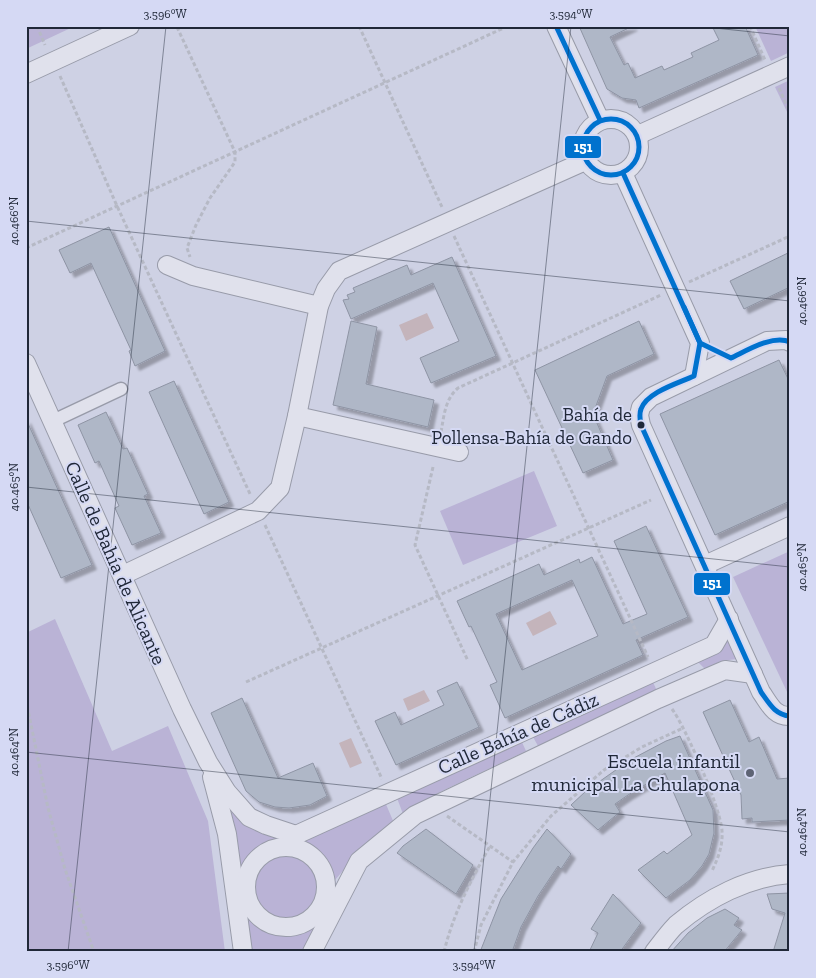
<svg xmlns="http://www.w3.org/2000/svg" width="816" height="978" viewBox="0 0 816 978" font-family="'Zilla Slab',serif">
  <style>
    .green { fill: #bab3d6 }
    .water { fill: #c4b4bb }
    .building { fill: #afb7c7; stroke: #8e94a4; fill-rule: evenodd; filter: url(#shadow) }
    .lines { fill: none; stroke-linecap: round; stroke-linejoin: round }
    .pedestrian-casing { stroke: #989ba9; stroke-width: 15 }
    .minor-casing { stroke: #989ba9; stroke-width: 20 }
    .path { stroke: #b6b9c5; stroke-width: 3; stroke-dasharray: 4 2.5; stroke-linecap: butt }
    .pedestrian { stroke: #e0e1ec; stroke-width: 12 }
    .minor { stroke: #e0e1ec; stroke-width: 18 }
    .bus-1-casing { stroke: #d5d9f4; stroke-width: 9 }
    .bus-1 { stroke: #0072ce; stroke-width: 5 }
    .ticks { fill: none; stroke: #202838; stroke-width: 1; stroke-opacity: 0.45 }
    .bus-dot { fill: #202838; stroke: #d5d9f4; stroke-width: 2 }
    .poi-dot { fill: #5d6374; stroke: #d5d9f4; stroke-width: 2 }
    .labels { text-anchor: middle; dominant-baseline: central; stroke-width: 4; stroke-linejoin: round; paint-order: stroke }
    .bus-label { font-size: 19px; fill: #202838; stroke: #d5d9f4; text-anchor: end }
    .street-label { font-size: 20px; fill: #202838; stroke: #d5d9f4 }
    .poi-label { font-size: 20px; fill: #202838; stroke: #d5d9f4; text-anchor: end }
    .line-badge { stroke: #d5d9f4; stroke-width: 2 }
    .badge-label { font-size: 14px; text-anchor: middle; font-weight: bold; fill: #fff }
    .neatline { fill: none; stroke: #202838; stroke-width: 2 }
    .ticks-label { font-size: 12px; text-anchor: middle; fill: #202838 }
  </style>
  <defs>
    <filter id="shadow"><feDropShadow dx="4.5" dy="4.5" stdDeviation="1" flood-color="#0004"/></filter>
  </defs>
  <rect width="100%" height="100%" fill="#ced1e4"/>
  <g class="green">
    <path d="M26 26H75L26 49Z"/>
    <path d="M755 26H790V52L771 61Z"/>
    <path d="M790 80V118L775 87Z"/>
    <path d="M534 471 557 526 463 565 440 511Z"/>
    <path d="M790 551V696H789L733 577Z"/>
    <path d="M55 619 112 751 168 726 208 821 225 952H26V633Z"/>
    <path d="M729 639 737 659 721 661 705 669 696 660 716 650Z"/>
    <path d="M652 680 657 691 538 746 532 735Z"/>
    <path d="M521 740 526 751 440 792 403 814 397 798Z"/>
    <path d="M385 802 394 823 348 865 335 880H331L319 858 304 846V841Z"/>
    <path d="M229 810H233L275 835 278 841 275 845 260 851 243 870 239 869Z"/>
    <circle cx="286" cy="887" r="35"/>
    <path d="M245 909 249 910C260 925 278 934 297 930 304 929 309 924 315 923L317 925 305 952H247Z"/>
  </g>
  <g class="water">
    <path d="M427 313 434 328 406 341 399 325Z"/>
    <path d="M550 611 557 624 533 636 526 623Z"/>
    <path d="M424 690 430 701 408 711 403 699Z"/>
    <path d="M351 738 362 763 350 768 339 743Z"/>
  </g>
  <g class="building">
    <path d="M579 26H633L610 37 624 65 628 63 635 78 662 66 664 70 693 57 691 53 719 40 712 26H745L758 55 639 108 636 100 622 98 607 89Z"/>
    <path d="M109 227 165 351 135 366 129 351 131 350 91 263 70 273 59 250Z"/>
    <path d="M790 252V287L744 309 730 281Z"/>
    <path d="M452 257 496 356 431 383 420 358 459 341 433 283 351 319 343 300 349 299 347 295 355 292 353 288 407 265 411 275Z"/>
    <path d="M351 321 377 327 366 384 434 400 428 427 333 405Z"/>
    <path d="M639 321 654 354 607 376 593 414 613 460 583 473 535 370Z"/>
    <path d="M779 360 790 383V501L715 535 660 414Z"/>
    <path d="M174 381 229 502 204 514 149 392Z"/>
    <path d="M106 412 123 449 127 448 148 494 144 496 161 533 132 545 115 508 119 506 99 461 95 463 78 425Z"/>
    <path d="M26 419 92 565 61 578 26 500Z"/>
    <path d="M646 526 688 617 636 640 643 655 505 718 490 685 497 682 471 626 469 627 457 601 539 564 544 575 579 559 580 563 592 557 623 624 647 614 614 541ZM572 580 598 636 522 670 496 614Z"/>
    <path d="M457 682 479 727 396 765 375 721 395 712 401 725 444 705 437 691Z"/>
    <path d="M242 698 278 778 313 763 327 796 310 805 289 808 275 807 259 802 246 791 211 713Z"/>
    <path d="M730 700 749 742 759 737 777 779 790 778V820L752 822V818L742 819 741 795 703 712Z"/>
    <path d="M680 736 713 810 714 833 709 854 702 866 690 880 666 898 638 870 664 851 667 854 692 835 665 773 628 795 615 804 620 812 598 830 571 805 586 791 630 760 666 741Z"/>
    <path d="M426 829 473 865 456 894 397 853 403 846Z"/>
    <path d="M547 829 571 854 561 869 558 866 538 896 521 927 512 952H480L501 899 533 848Z"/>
    <path d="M790 893V952H773L785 913 772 909 767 894Z"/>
    <path d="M613 894 641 923 620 952H589L598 933 591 929Z"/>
    <path d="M725 909 739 918 734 925 742 930 724 952H671L688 933 707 918Z"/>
  </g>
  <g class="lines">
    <g class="pedestrian-casing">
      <path id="pedestrian" d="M53 421 121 389"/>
    </g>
    <g class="minor-casing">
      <g id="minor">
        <path d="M556 26 600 120"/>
        <path d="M26 74 130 26"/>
        <circle cx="611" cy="147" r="28"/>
        <path d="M638 135 790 66"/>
        <path d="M623 173 700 343 694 376"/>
        <path d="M167 265 193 276 319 306"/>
        <path d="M790 342 786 340 767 341 651 397 641 407 639 415 641 425 761 692C769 703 774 717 790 716"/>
        <path d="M26 363 182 709 208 762 227 792 249 817 266 825 296 835"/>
        <path d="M297 416 459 452"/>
        <path d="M705 565 790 526"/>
        <path d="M123 575 258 511 280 488 297 416 319 306 326 289 339 271 585 161"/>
        <path d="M212 777 227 834 243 952"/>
        <path d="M296 835 714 645 729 619"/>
        <circle cx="286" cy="887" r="40"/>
        <path d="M312 952 359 861 415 815 658 699 725 670 753 674"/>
        <path d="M654 952C661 943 668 933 676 925 708 898 748 877 790 874"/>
      </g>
    </g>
    <g class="path">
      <path d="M37 26 45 45"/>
      <path d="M359 26 442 207"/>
      <path d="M750 26 765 60"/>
      <path d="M177 27 235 152V162L210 198 196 225 187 248 190 257"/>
      <path d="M60 76 117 206 251 496"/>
      <path d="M779 88 790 113"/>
      <path d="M454 236 648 657"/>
      <path d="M26 248 508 26"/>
      <path d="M689 282 790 236"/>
      <path d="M441 432C444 416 445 399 458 388L661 295"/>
      <path d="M433 467 415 545 468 661"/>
      <path d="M265 525 382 779"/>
      <path d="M246 682 651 500"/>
      <path d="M26 700 48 808 65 869 94 952"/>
      <path d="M672 709C685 726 721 809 722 831 723 846 718 858 712 871"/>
      <path d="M447 816 513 862"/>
      <path d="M444 952C453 914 471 880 490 846"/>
      <path d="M474 952 481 925 513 862 551 816 604 770 642 747 683 728"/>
    </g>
    <use href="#pedestrian" class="pedestrian"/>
    <use href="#minor" class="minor"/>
    <g class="bus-1-casing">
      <g id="bus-1">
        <path d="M556 26 600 120"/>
        <circle cx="611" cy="147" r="28"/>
        <path d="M623 173 700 343 694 376C679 383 647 392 641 409 639 414 640 420 641 425L761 692C769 703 775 715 790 716"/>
        <path d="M684 307 700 343 731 358C746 351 773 334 790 342"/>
      </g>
    </g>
    <use href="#bus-1" class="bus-1"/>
  </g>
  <path class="ticks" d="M696 26 790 36M26 221 790 301M26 487 790 567M26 752 790 832M68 952 166 26M474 952 571 26"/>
  <circle class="bus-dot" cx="641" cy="425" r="4.5"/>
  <circle class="poi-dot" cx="750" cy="773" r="5"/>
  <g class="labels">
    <g class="bus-label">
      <text x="632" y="414">Bahía de<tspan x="632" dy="23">Pollensa-Bahía de Gando</tspan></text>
    </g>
    <g class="street-label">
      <text transform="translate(116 563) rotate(66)">Calle de Bahía de Alicante</text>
      <text transform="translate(518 733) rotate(-24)">Calle Bahía de Cádiz</text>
    </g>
    <g class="poi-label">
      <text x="740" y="761">Escuela infantil<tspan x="740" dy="23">municipal La Chulapona</tspan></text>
    </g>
  </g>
  <g class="line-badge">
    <rect x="564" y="135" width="38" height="24" rx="5" fill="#0072ce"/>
    <rect x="693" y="572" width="38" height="24" rx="5" fill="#0072ce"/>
  </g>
  <g class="badge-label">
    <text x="583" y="152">151</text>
    <text x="712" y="588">151</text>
  </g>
  <rect width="816" height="978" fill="none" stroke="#d5d9f4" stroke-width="55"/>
  <rect x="28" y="28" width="760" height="922" class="neatline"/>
  <g class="ticks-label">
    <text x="165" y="18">3.596°W</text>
    <text x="571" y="18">3.594°W</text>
    <text transform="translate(14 221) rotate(-90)" y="4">40.466°N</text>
    <text transform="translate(802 301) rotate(-90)" y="4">40.466°N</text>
    <text transform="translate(14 487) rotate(-90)" y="4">40.465°N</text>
    <text transform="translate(802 567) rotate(-90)" y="4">40.465°N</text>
    <text transform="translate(14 752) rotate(-90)" y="4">40.464°N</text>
    <text transform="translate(802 832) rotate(-90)" y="4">40.464°N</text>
    <text x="68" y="969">3.596°W</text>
    <text x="474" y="969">3.594°W</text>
  </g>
</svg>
